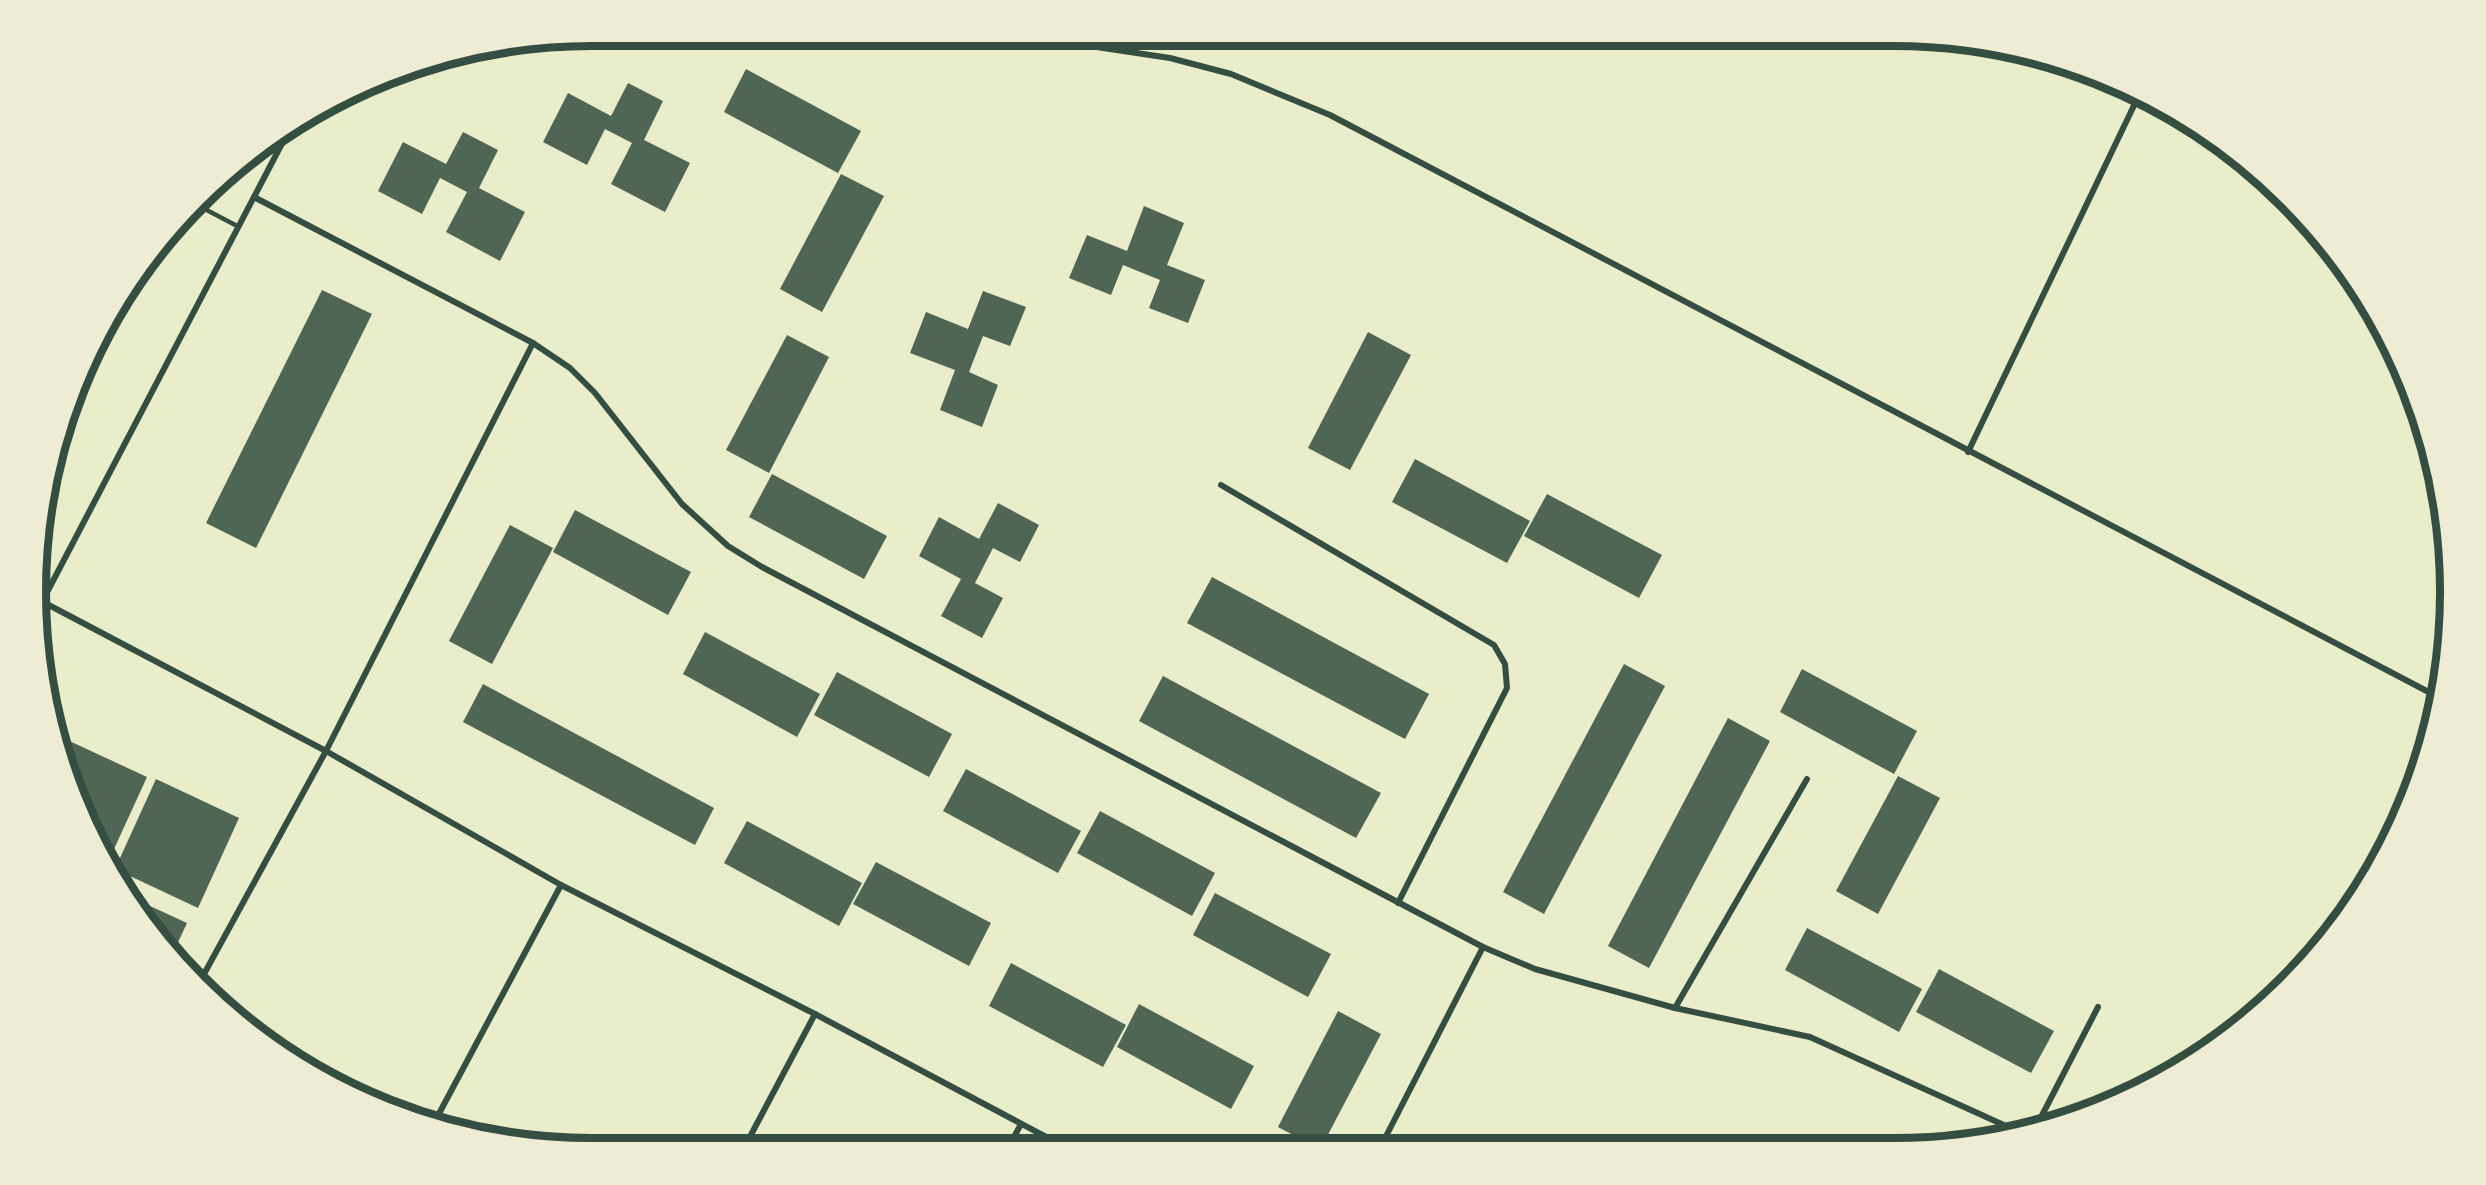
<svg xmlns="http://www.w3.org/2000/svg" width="2486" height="1185" viewBox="0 0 2486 1185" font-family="'Source Sans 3',sans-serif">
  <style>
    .building { fill: #4f6655 }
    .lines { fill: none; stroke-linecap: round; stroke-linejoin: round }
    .service { stroke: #344e41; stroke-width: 4.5 }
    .minor { stroke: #344e41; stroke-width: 6 }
    .rim { fill: none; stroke: #344e41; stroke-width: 8 }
  </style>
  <rect width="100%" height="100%" fill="#e9edc9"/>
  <g class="building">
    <path d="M746 69 861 131 838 173 724 112Z"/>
    <path d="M628 83 663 101 644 140 690 163 665 212 611 184 632 143 605 129 587 165 543 142 568 93 611 116Z"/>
    <path d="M463 132 498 150 479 188 525 212 500 261 446 232 467 192 440 178 422 214 378 191 403 142 446 164Z"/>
    <path d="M841 174 884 196 822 312 780 289Z"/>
    <path d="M1144 206 1184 223 1167 265 1205 280 1188 323 1149 308 1160 280 1123 265 1111 295 1069 278 1087 235 1127 251Z"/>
    <path d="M322 290 372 314 256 548 206 523Z"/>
    <path d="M983 291 1026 307 1010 346 983 336 969 372 998 385 982 427 940 410 955 370 910 353 926 312 968 329Z"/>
    <path d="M1368 332 1411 355 1350 470 1308 448Z"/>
    <path d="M787 335 829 357 769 473 726 450Z"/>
    <path d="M1415 459 1530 521 1507 563 1392 502Z"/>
    <path d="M772 474 887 536 864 579 749 517Z"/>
    <path d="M1547 494 1662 555 1639 598 1524 536Z"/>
    <path d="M998 503 1039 525 1020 562 993 548 975 583 1003 598 982 638 941 616 961 579 919 556 939 517 979 539Z"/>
    <path d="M575 510 691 572 668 615 553 552Z"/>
    <path d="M510 525 553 548 492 664 449 641Z"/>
    <path d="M1212 577 1429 694 1405 739 1187 623Z"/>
    <path d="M705 632 820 694 797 737 683 674Z"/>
    <path d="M1624 664 1665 686 1544 914 1503 892Z"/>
    <path d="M1802 669 1917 731 1894 774 1780 712Z"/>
    <path d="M837 672 952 734 929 777 814 715Z"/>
    <path d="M1163 676 1381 793 1356 838 1139 721Z"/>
    <path d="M483 684 714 808 695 845 463 722Z"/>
    <path d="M1728 718 1770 741 1649 968 1608 946Z"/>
    <path d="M63 738 147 777 109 860 94 839Z"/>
    <path d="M966 769 1081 831 1058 873 943 811Z"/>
    <path d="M1898 776 1940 798 1878 914 1836 891Z"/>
    <path d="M156 779 239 818 198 908 115 869Z"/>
    <path d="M1100 811 1215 873 1192 916 1077 853Z"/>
    <path d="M747 821 862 883 839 926 724 863Z"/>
    <path d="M876 862 991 923 969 966 853 904Z"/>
    <path d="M1215 893 1331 954 1308 997 1193 935Z"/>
    <path d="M137 900 187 923 174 951Z"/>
    <path d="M1807 928 1922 989 1899 1032 1785 970Z"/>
    <path d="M1011 963 1126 1025 1103 1067 989 1006Z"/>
    <path d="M1939 969 2054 1031 2031 1073 1916 1012Z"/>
    <path d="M1139 1004 1254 1066 1231 1109 1117 1047Z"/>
    <path d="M1338 1011 1381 1034 1322 1146H1314L1278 1127Z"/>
  </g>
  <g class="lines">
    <path class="service" d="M201 207 239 227"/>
    <g class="minor">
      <path d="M1023 36 1170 58 1231 74 1330 115 2440 698"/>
      <path d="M254 197 533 343 570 368 595 393 682 504 728 546 762 567 1483 947 1535 969 1675 1008 1810 1037 2017 1131"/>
      <path d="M1968 452 2139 95"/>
      <path d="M1221 485 1494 645 1505 664 1507 688 1398 903"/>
      <path d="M43 600 288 132"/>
      <path d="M43 602 326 751 561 885 815 1014 1065 1147"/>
      <path d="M198 985 326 751 533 343"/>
      <path d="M1675 1008 1807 779"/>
      <path d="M434 1123 561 885"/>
      <path d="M2037 1125 2098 1007"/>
      <path d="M1381 1146 1483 947"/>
      <path d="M744 1148 815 1014"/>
      <path d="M1008 1148 1021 1124"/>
    </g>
  </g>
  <path d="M0 0H2486V1185H0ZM592 46H1894A546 546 0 0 1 2440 592V592A546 546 0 0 1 1894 1138H592A546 546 0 0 1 46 592V592A546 546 0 0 1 592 46Z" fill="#eeecd3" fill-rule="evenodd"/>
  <path class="rim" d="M592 46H1894A546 546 0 0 1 2440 592V592A546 546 0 0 1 1894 1138H592A546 546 0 0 1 46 592V592A546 546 0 0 1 592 46Z"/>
</svg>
